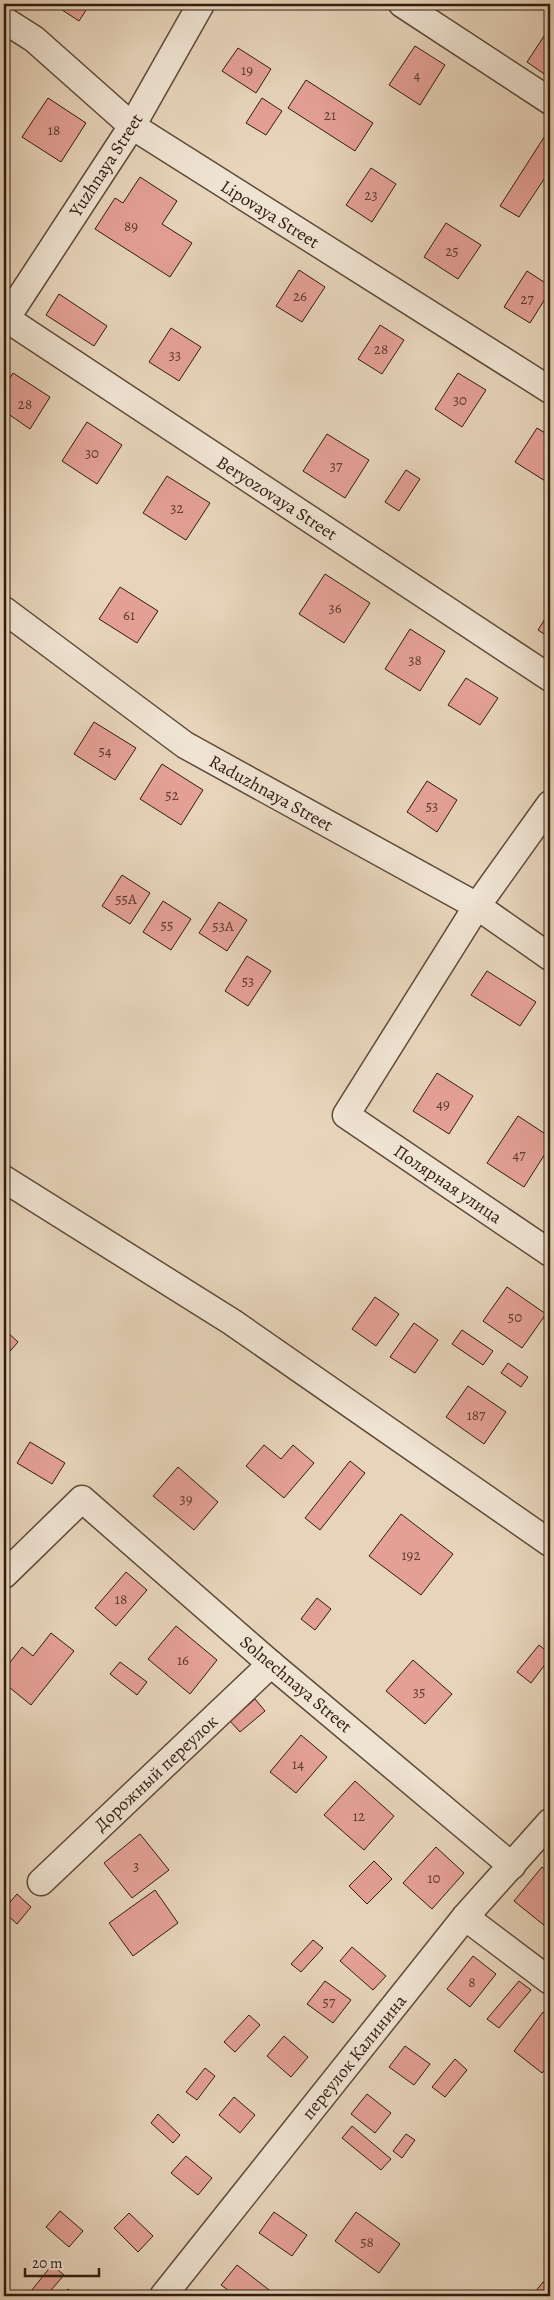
<svg xmlns="http://www.w3.org/2000/svg" width="554" height="2300" viewBox="0 0 554 2300" font-family="Alegreya,serif">
  <style>
    .building { fill: #e4a095; stroke: #301c10 }
    .lines { fill: none; stroke-linecap: round; stroke-linejoin: round }
    .minor-casing { stroke: #5e4a3a; stroke-width: 29 }
    .minor { stroke: #efe3d2; stroke-width: 26 }
    .labels { text-anchor: middle; dominant-baseline: central; stroke-width: 4; stroke-linejoin: round; paint-order: stroke }
    .number-label { font-size: 15px; fill: #5d3d31 }
    .street-label { font-size: 18px; fill: #301c10; stroke: #efe3d2 }
  </style>
  <rect width="100%" height="100%" fill="#e7d4ba"/>
  <filter id="stains"><feTurbulence type="fractalNoise" baseFrequency=".004" numOctaves="4"/><feColorMatrix values="0 0 0 0 .2 0 0 0 0 .09 0 0 0 0 .02 0 0 0 .5 -.17"/></filter>
  <radialGradient id="worn" r=".72"><stop offset=".6" stop-color="#630" stop-opacity="0"/><stop offset="1" stop-color="#630" stop-opacity=".3"/></radialGradient>
  <g class="building">
    <path d="M53 4H90L79 21Z"/>
    <path d="M550 27V78L527 62Z"/>
    <path d="M415 46 445 65 420 105 389 85Z"/>
    <path d="M238 48 271 69 256 93 222 71Z"/>
    <path d="M306 80 373 123 355 151 288 108Z"/>
    <path d="M48 98 86 123 61 162 22 137Z"/>
    <path d="M262 98 282 111 266 135 246 123Z"/>
    <path d="M548 131 550 133V170L519 217 500 206Z"/>
    <path d="M371 168 396 184 372 222 346 205Z"/>
    <path d="M140 177 177 201 162 224 192 243 170 277 95 229 115 198 123 203Z"/>
    <path d="M446 223 481 245 458 279 424 257Z"/>
    <path d="M299 270 325 287 302 322 276 306Z"/>
    <path d="M527 271 550 286V291L530 323 504 307Z"/>
    <path d="M59 294 107 326 94 346 46 315Z"/>
    <path d="M380 325 404 340 382 374 358 359Z"/>
    <path d="M171 328 201 347 179 381 149 362Z"/>
    <path d="M13 373 50 397 30 429 4 411V388Z"/>
    <path d="M458 373 486 390 462 427 435 409Z"/>
    <path d="M87 422 122 445 97 484 62 461Z"/>
    <path d="M537 428 550 436V484L515 462Z"/>
    <path d="M327 434 369 460 345 498 303 471Z"/>
    <path d="M406 470 420 479 399 511 385 502Z"/>
    <path d="M167 476 210 503 186 540 143 513Z"/>
    <path d="M325 574 370 603 344 643 299 614Z"/>
    <path d="M120 587 158 611 137 643 99 619Z"/>
    <path d="M550 611V638L538 630Z"/>
    <path d="M410 629 445 651 420 691 385 669Z"/>
    <path d="M466 678 498 698 480 725 448 705Z"/>
    <path d="M94 722 136 748 115 780 74 754Z"/>
    <path d="M162 764 203 790 181 825 140 799Z"/>
    <path d="M427 781 457 800 437 832 407 812Z"/>
    <path d="M122 875 150 893 130 924 102 906Z"/>
    <path d="M163 901 191 919 171 950 143 932Z"/>
    <path d="M219 902 247 920 227 951 199 933Z"/>
    <path d="M247 956 271 971 248 1006 225 991Z"/>
    <path d="M487 971 536 1002 520 1026 471 995Z"/>
    <path d="M437 1073 473 1096 449 1134 413 1111Z"/>
    <path d="M518 1116 550 1137V1146L524 1187 487 1163Z"/>
    <path d="M507 1287 546 1314 522 1348 483 1321Z"/>
    <path d="M375 1297 399 1314 376 1346 352 1329Z"/>
    <path d="M414 1323 438 1340 415 1373 390 1357Z"/>
    <path d="M4 1329 18 1342 5 1357 4 1356Z"/>
    <path d="M462 1330 493 1351 483 1365 452 1344Z"/>
    <path d="M508 1363 528 1377 521 1387 501 1373Z"/>
    <path d="M468 1386 506 1412 484 1444 446 1417Z"/>
    <path d="M30 1442 65 1463 52 1484 17 1463Z"/>
    <path d="M264 1445 281 1459 293 1445 314 1463 284 1498 246 1466Z"/>
    <path d="M350 1461 365 1473 320 1530 305 1518Z"/>
    <path d="M178 1467 218 1502 194 1530 153 1496Z"/>
    <path d="M401 1514 453 1554 421 1595 369 1556Z"/>
    <path d="M126 1572 147 1590 116 1626 95 1608Z"/>
    <path d="M317 1598 331 1609 315 1630 301 1619Z"/>
    <path d="M176 1626 217 1660 190 1694 148 1659Z"/>
    <path d="M51 1633 74 1651 31 1705 4 1683V1670L22 1647 33 1656Z"/>
    <path d="M539 1645 550 1654V1658L531 1683 517 1672Z"/>
    <path d="M413 1660 452 1694 425 1724 386 1691Z"/>
    <path d="M120 1662 147 1682 137 1695 110 1674Z"/>
    <path d="M255 1699 265 1711 240 1732 230 1721Z"/>
    <path d="M301 1735 327 1757 296 1793 270 1772Z"/>
    <path d="M355 1781 394 1816 364 1850 324 1815Z"/>
    <path d="M140 1834 169 1870 132 1898 104 1863Z"/>
    <path d="M436 1847 464 1873 432 1909 403 1883Z"/>
    <path d="M374 1861 392 1879 367 1904 349 1886Z"/>
    <path d="M542 1867 550 1874V1930L514 1901Z"/>
    <path d="M155 1890 178 1923 133 1956 109 1923Z"/>
    <path d="M17 1894 31 1907 17 1924 4 1912V1909Z"/>
    <path d="M313 1940 323 1948 301 1972 291 1964Z"/>
    <path d="M352 1947 386 1976 373 1990 340 1961Z"/>
    <path d="M473 1956 496 1974 470 2007 447 1989Z"/>
    <path d="M325 1981 351 2000 333 2023 307 2004Z"/>
    <path d="M519 1981 531 1990 499 2028 487 2019Z"/>
    <path d="M543 2012 550 2018V2063L542 2073 514 2051Z"/>
    <path d="M249 2015 260 2025 235 2052 224 2042Z"/>
    <path d="M284 2036 308 2057 291 2077 267 2056Z"/>
    <path d="M405 2046 430 2064 414 2085 389 2067Z"/>
    <path d="M455 2059 467 2070 445 2097 432 2087Z"/>
    <path d="M205 2068 215 2076 197 2100 186 2092Z"/>
    <path d="M367 2094 391 2113 375 2133 351 2114Z"/>
    <path d="M234 2097 255 2115 240 2133 219 2115Z"/>
    <path d="M158 2114 180 2135 173 2143 151 2123Z"/>
    <path d="M352 2126 391 2159 381 2170 342 2138Z"/>
    <path d="M406 2134 415 2140 402 2158 393 2151Z"/>
    <path d="M186 2156 212 2178 198 2195 171 2173Z"/>
    <path d="M60 2211 83 2231 69 2247 46 2227Z"/>
    <path d="M274 2212 307 2235 292 2256 259 2233Z"/>
    <path d="M356 2212 400 2244 379 2273 335 2241Z"/>
    <path d="M129 2213 153 2236 138 2252 114 2228Z"/>
    <path d="M52 2265 64 2275 46 2296H27Z"/>
    <path d="M237 2265 277 2296H236L221 2285Z"/>
    <path d="M543 2282 550 2287V2296H532Z"/>
    <path d="M68 2289 77 2296H63Z"/>
  </g>
  <g class="lines">
    <g class="minor-casing">
      <g id="minor">
        <path d="M402 4 550 101"/>
        <path d="M4 20 34 39 132 126 550 390"/>
        <path d="M4 317 550 678"/>
        <path d="M4 322 132 126 201 4"/>
        <path d="M4 610 185 745 477 906 550 957"/>
        <path d="M550 804 477 906 346 1115 550 1253"/>
        <path d="M4 1179 232 1322 550 1543"/>
        <path d="M4 1575 82 1499 271 1664 512 1866"/>
        <path d="M41 1882 271 1664"/>
        <path d="M465 1917 550 1981"/>
        <path d="M163 2296 465 1917 550 1822"/>
      </g>
    </g>
    <use href="#minor" class="minor"/>
  </g>
  <g class="labels">
    <g class="number-label">
      <text x="247" y="70">19</text>
      <text x="417" y="75">4</text>
      <text x="330" y="115">21</text>
      <text x="54" y="130">18</text>
      <text x="371" y="195">23</text>
      <text x="131" y="226">89</text>
      <text x="452" y="251">25</text>
      <text x="300" y="296">26</text>
      <text x="527" y="299">27</text>
      <text x="381" y="349">28</text>
      <text x="175" y="355">33</text>
      <text x="460" y="400">30</text>
      <text x="25" y="404">28</text>
      <text x="92" y="453">30</text>
      <text x="336" y="466">37</text>
      <text x="177" y="508">32</text>
      <text x="335" y="608">36</text>
      <text x="129" y="615">61</text>
      <text x="415" y="660">38</text>
      <text x="105" y="751">54</text>
      <text x="172" y="795">52</text>
      <text x="432" y="806">53</text>
      <text x="126" y="899">55А</text>
      <text x="167" y="925">55</text>
      <text x="223" y="926">53А</text>
      <text x="248" y="981">53</text>
      <text x="443" y="1104">49</text>
      <text x="519" y="1155">47</text>
      <text x="515" y="1317">50</text>
      <text x="476" y="1415">187</text>
      <text x="186" y="1499">39</text>
      <text x="411" y="1555">192</text>
      <text x="121" y="1599">18</text>
      <text x="183" y="1660">16</text>
      <text x="419" y="1692">35</text>
      <text x="298" y="1764">14</text>
      <text x="359" y="1816">12</text>
      <text x="136" y="1866">3</text>
      <text x="434" y="1878">10</text>
      <text x="472" y="1982">8</text>
      <text x="329" y="2002">57</text>
      <text x="367" y="2242">58</text>
    </g>
    <g class="street-label">
      <text transform="translate(106 165) rotate(-57)">Yuzhnaya Street</text>
      <text transform="translate(270 214) rotate(32)">Lipovaya Street</text>
      <text transform="translate(277 498) rotate(33)">Beryozovaya Street</text>
      <text transform="translate(271 793) rotate(29)">Raduzhnaya Street</text>
      <text transform="translate(448 1184) rotate(34)">Полярная улица</text>
      <text transform="translate(296 1684) rotate(40)">Solnechnaya Street</text>
      <text transform="translate(156 1773) rotate(-43)">Дорожный переулок</text>
      <text transform="translate(354 2057) rotate(-51)">переулок Калинина</text>
    </g>
  </g>
  <rect width="554" height="2300" fill="none" stroke="#e7d4ba" stroke-width="20"/>
  <rect x="5" y="5" width="544" height="2290" fill="none" stroke="#301c10" stroke-width="2.5"/>
  <rect x="10" y="10" width="534" height="2280" fill="none" stroke="#301c10"/>
  <path d="M25 2268v8h74v-8" fill="none" stroke="#301c10" stroke-width="2.5"/>
  <text x="32" y="2268" font-size="15" fill="#301c10" stroke="#efe3d2" stroke-width="4" paint-order="stroke">20 m</text>
  <rect width="100%" height="100%" filter="url(#stains)"/>
  <rect width="100%" height="100%" fill="url(#worn)"/>
</svg>
